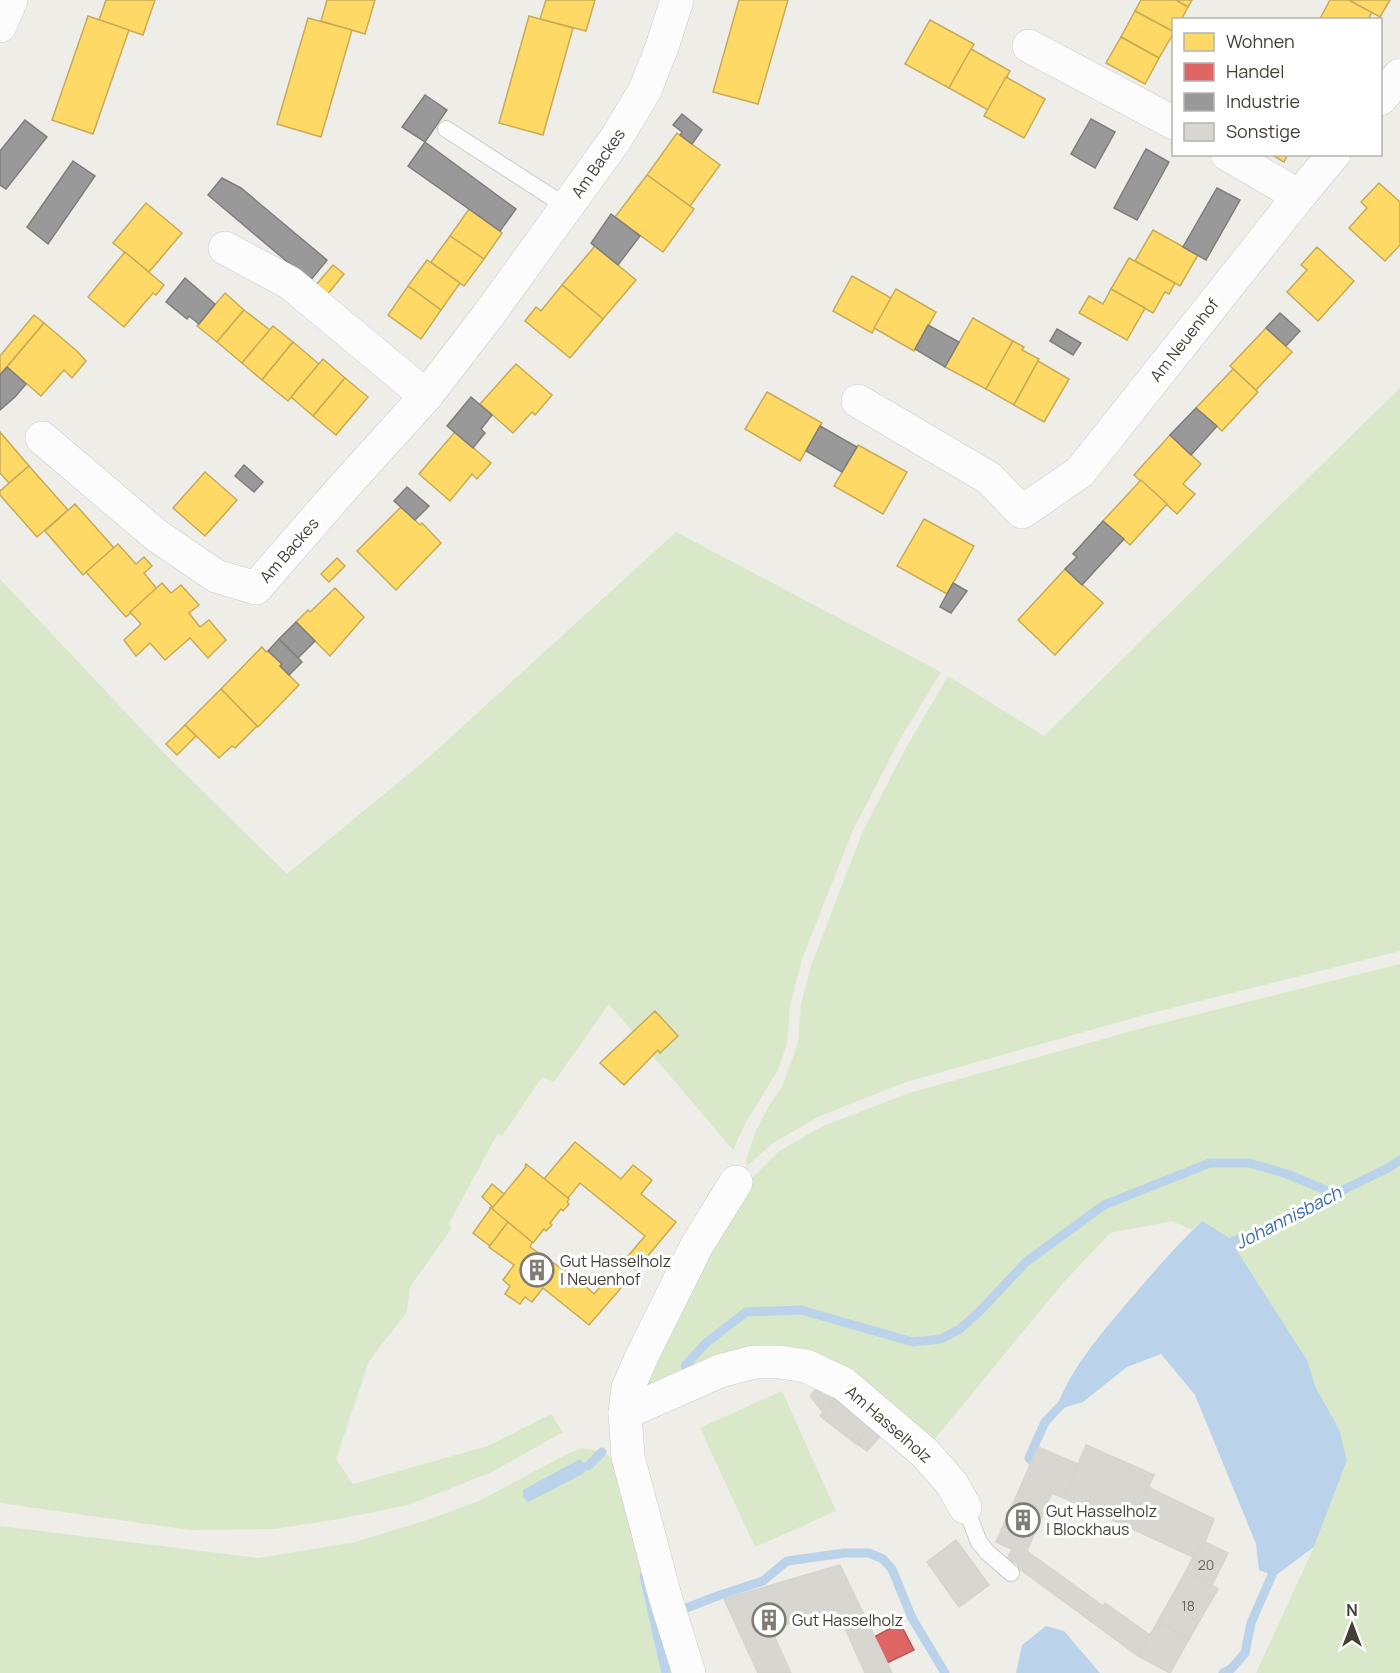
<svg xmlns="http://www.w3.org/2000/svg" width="1400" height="1673" viewBox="0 0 1400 1673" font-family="Manrope,sans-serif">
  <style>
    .green { fill: #d9e8c9 }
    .water { fill: #bbd3ea }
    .homes { fill: #ffd966; stroke: #c7ab57; stroke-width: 1.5 }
    .shops { fill: #e06666; stroke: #b15a57; stroke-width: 1.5 }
    .industry { fill: #999; stroke: #807e7b; stroke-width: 1.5 }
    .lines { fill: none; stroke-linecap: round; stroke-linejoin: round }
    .stream { stroke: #bbd3ea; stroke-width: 9 }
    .building { fill: #d8d6d0; stroke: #d6d4ce; stroke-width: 1.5 }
    .service-casing { stroke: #cccbc6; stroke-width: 18 }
    .minor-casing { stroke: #cccbc6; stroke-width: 34 }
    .service { stroke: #fcfcfc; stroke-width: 16 }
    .minor { stroke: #fcfcfc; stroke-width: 33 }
    .labels { text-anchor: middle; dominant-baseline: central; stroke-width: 6; stroke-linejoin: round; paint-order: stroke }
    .number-label { font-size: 14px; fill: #6a665c }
    .street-label { font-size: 16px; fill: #443f35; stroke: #fff }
    .poi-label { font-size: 16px; fill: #443f35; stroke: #fff; text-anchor: start }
    .water-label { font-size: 18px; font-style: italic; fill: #366da8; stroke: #fff }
  </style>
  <rect width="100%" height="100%" fill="#eeede8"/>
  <g class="green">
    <path d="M1400 388V951L1144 1015 906 1082 820 1116 773 1143 747 1166 746 1160 755 1133 768 1107 782 1087 789 1068 798 1043 801 1004 812 963 862 833 907 746 948 676 1044 736Z"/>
    <path d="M676 532 941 672 899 741 853 830 802 959 790 1005 787 1043 779 1068 745 1124 733 1150 609 1004 554 1082 542 1077 502 1136 498 1133 449 1223 451 1229 410 1287 407 1312 369 1361 336 1459 353 1484 488 1446 551 1414 563 1432 492 1472 408 1505 339 1519 275 1529 190 1530 0 1503V579L164 753 287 874 428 758Z"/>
    <path d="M1400 964V1673H1256L1314 1547 1347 1460 1339 1429 1316 1388 1307 1360 1234 1246 1202 1221 1192 1230 1172 1221 1110 1233 1063 1283 933 1441 830 1367 642 1388 743 1187 779 1151 823 1126 909 1093 1150 1026Z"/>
    <path d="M782 1391 836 1511 755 1547 700 1428Z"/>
    <path d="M582 1448 599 1451 619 1462 673 1673H0V1526L258 1558 355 1542 424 1521 479 1501 565 1455Z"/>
  </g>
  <g class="water">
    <path d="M1202 1221 1234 1241V1246L1307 1360 1316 1388 1339 1429 1347 1460 1314 1547 1275 1576 1259 1570 1256 1544 1195 1395 1161 1354 1127 1367 1083 1402 1056 1410C1069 1369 1105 1329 1133 1296 1155 1270 1178 1244 1202 1221Z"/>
    <path d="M580 1459 588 1466 583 1474 528 1502 523 1497V1490Z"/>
    <path d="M1046 1626 1064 1631 1100 1673H1016L1022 1645Z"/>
  </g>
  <g class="homes">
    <path d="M106 0H155L143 35 99 20Z"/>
    <path d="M327 0H375L365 34 321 21Z"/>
    <path d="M546 0H595L586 31 540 19Z"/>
    <path d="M739 0H788L758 104 713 92Z"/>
    <path d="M1141 0H1176L1188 7 1181 20H1174V32L1135 11Z"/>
    <path d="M1176 0H1192L1188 7Z"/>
    <path d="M1330 0H1349L1372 12 1368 20H1326L1321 17Z"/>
    <path d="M1349 0H1390L1380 17Z"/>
    <path d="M1135 11 1174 32 1159 58 1121 37Z"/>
    <path d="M88 16 129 30 93 134 52 120Z"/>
    <path d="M529 16 573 28 543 135 499 123Z"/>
    <path d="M308 18 352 30 321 137 277 124Z"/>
    <path d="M930 20 974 44 949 88 905 64Z"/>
    <path d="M1121 37 1159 58 1145 84 1106 63Z"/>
    <path d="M971 49 1010 71 988 110 949 88Z"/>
    <path d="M1006 77 1045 99 1024 138 984 116Z"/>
    <path d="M677 133 720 165 690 206 647 175Z"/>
    <path d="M1270 154H1288L1284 162Z"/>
    <path d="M647 175 694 209 663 252 615 217Z"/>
    <path d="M1379 183 1400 202V245L1385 261 1349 228 1367 208 1361 202Z"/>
    <path d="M146 203 182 233 149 272 113 243Z"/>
    <path d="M469 209 502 233 484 259 450 236Z"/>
    <path d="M1153 230 1198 255 1180 286 1135 261Z"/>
    <path d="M450 236 484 259 464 286 431 262Z"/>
    <path d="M595 246 636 280 603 319 562 285Z"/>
    <path d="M1317 247 1354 281 1318 321 1287 292 1307 270 1301 265Z"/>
    <path d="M125 252 164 285 156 295 153 293 124 327 88 297Z"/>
    <path d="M1129 258 1175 283 1169 294 1165 292 1153 313 1111 289Z"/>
    <path d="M427 260 460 283 441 310 408 286Z"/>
    <path d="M333 265 344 274 327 295 316 285Z"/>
    <path d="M852 276 891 298 872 333 833 311Z"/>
    <path d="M562 285 603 319 570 358 525 321 536 307 541 311Z"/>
    <path d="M408 286 441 310 421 339 388 315Z"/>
    <path d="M896 289 936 312 914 351 874 328Z"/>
    <path d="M1111 289 1145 308 1127 340 1079 313 1089 296 1103 304Z"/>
    <path d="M225 293 244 310 217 342 197 326Z"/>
    <path d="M244 310 270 330 242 363 217 342Z"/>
    <path d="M34 315 44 323 0 375V356Z"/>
    <path d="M973 318 1013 341 986 389 945 367Z"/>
    <path d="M44 323 78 352 86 361 72 378 64 370 41 396 7 367Z"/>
    <path d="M273 326 293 342 262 380 242 363Z"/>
    <path d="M1266 328 1292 352 1256 390 1230 366Z"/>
    <path d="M1013 341 1024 347 1022 350 1039 359 1014 405 986 389Z"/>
    <path d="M293 342 319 364 288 401 262 380Z"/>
    <path d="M323 359 345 378 313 416 291 397Z"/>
    <path d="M1038 361 1069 379 1044 422 1014 405Z"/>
    <path d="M516 364 552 395 535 415 532 412 513 433 480 404Z"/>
    <path d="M1233 369 1258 392 1222 431 1196 408Z"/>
    <path d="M345 378 368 397 336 435 313 416Z"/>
    <path d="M767 392 822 423 800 461 745 429Z"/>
    <path d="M0 432 29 466 9 483 0 473Z"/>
    <path d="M455 432 491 463 477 479 472 474 450 501 419 474Z"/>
    <path d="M1170 435 1201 464 1183 484 1195 494 1177 514 1134 475Z"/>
    <path d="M858 445 907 472 883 514 834 486Z"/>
    <path d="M29 466 68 510 37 537 0 495V491Z"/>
    <path d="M205 472 237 500 205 536 173 508Z"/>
    <path d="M1141 480 1167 504 1130 545 1103 521Z"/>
    <path d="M75 504 114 548 83 575 45 531Z"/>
    <path d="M401 507 420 525 422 523 441 543 396 590 357 551Z"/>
    <path d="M924 519 974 546 947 594 897 566Z"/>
    <path d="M118 544 136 564 144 557 152 566 144 573 157 589 126 617 86 572Z"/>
    <path d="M337 558 345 566 329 582 321 574Z"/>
    <path d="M1065 569 1103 603 1055 655 1018 620Z"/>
    <path d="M162 583 171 593 181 585 199 605 189 613 200 627 209 620 226 640 208 658 190 638 165 660 150 643 136 656 124 640 141 624 130 612Z"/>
    <path d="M335 588 364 617 330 656 296 622 308 610 310 612Z"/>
    <path d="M262 647 266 652 268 651 282 664 280 666 299 685 258 727 221 689Z"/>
    <path d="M221 689 257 726 235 748 232 746 219 758 185 725Z"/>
    <path d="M185 725 196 736 177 755 166 744Z"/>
    <path d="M655 1011 678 1036 660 1053 658 1050 624 1085 600 1063Z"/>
    <path d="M575 1142 621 1179 633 1165 652 1180 641 1194 676 1222 636 1270 634 1269 636 1267 628 1256 645 1236 580 1183 568 1198 544 1179Z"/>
    <path d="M526 1164 569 1199 567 1202 569 1204 563 1211 561 1209 550 1223 552 1225 546 1231 544 1229 533 1243 490 1208 492 1206 493 1207 504 1194 526 1167 525 1166Z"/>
    <path d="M492 1184 504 1194 493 1207 482 1197Z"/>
    <path d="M491 1208 508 1222 490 1246 473 1233Z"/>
    <path d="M508 1222 532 1242 530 1247 580 1281 594 1294 611 1274 624 1281 625 1279 627 1281 589 1325 543 1288 532 1302 525 1297 520 1304 505 1294 510 1286 503 1280 514 1265 489 1247Z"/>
  </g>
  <path class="shops" d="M900 1623 914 1650 887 1663 874 1637Z"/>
  <g class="industry">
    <path d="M425 95 447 110 425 142 402 127Z"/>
    <path d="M682 114 702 130 692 144 680 135 682 132 673 125Z"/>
    <path d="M1091 119 1115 132 1095 168 1071 154Z"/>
    <path d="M25 120 47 137 6 189 0 185V151Z"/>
    <path d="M425 142 516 209 500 231 408 166Z"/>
    <path d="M1146 149 1169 162 1137 220 1114 208Z"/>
    <path d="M73 161 95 176 48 244 27 227Z"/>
    <path d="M222 178 241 188 327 260 310 281 208 195Z"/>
    <path d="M1217 188 1240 200 1206 260 1183 247Z"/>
    <path d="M611 214 640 236 618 265 591 243Z"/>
    <path d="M185 278 215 304 199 324 189 316 187 319 166 302Z"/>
    <path d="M1280 313 1300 331 1286 346 1266 328Z"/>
    <path d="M928 325 959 342 945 367 915 349Z"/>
    <path d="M1057 329 1081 343 1073 355 1050 341Z"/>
    <path d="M7 367 26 384 15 397 0 410V375Z"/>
    <path d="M471 397 492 415 481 429 485 433 473 448 447 426Z"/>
    <path d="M1196 408 1217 426 1191 455 1170 435Z"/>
    <path d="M820 426 857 447 842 472 806 451Z"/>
    <path d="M244 465 263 482 254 492 235 476Z"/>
    <path d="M407 487 429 506 415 520 394 501Z"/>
    <path d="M1103 521 1124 539 1082 585 1065 569 1077 557 1073 554Z"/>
    <path d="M953 583 967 591 951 613 940 607Z"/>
    <path d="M296 622 315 641 298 658 279 639Z"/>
    <path d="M279 639 302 662 289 675 280 666 282 664 268 651Z"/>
  </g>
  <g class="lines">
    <g class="stream">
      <path d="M1228 1250 1234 1241 1255 1233 1335 1194 1388 1168 1400 1160"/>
      <path d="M685 1366 706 1343 746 1312 801 1310 913 1342 941 1339 960 1329 980 1311 1026 1262 1104 1205 1210 1163H1249L1287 1174 1335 1194"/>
      <path d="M1041 1464 1032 1461 1029 1458 1045 1422 1064 1402"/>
      <path d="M588 1466 602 1452"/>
      <path d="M644 1576 666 1673"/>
      <path d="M676 1612 720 1595 763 1581 787 1561 845 1553H869L883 1559 892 1569 912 1618 945 1673"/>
      <path d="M1223 1673 1231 1669 1245 1653 1251 1623 1272 1575 1273 1565"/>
    </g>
  </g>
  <g class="building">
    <path d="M817 1388 836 1397 823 1412 810 1396Z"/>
    <path d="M837 1396 871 1425 856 1444 820 1416Z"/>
    <path d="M871 1426 882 1434 867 1451 856 1443Z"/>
    <path d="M1086 1445 1154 1475 1130 1528 1064 1498Z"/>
    <path d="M1038 1447 1078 1464 1064 1498 1052 1493 1027 1551 1019 1565 1007 1559 1012 1549 996 1542Z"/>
    <path d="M1148 1487 1214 1519 1205 1542 1193 1557 1130 1528Z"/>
    <path d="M956 1540 989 1585 959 1607 927 1562Z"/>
    <path d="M1205 1542 1228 1553 1212 1585 1186 1571 1193 1557Z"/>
    <path d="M1027 1551 1103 1606 1105 1603 1150 1635 1138 1656 1017 1567Z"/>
    <path d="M840 1565 892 1673H865L837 1610 771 1629 791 1673H758L724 1599Z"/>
    <path d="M1186 1571 1218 1589 1189 1639 1158 1621Z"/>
    <path d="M1158 1621 1189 1639 1170 1673 1138 1656Z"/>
  </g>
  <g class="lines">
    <g class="service-casing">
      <g id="service">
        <path d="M446 129 567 207"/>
        <path d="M965 1507 979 1542 987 1552 1011 1573"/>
      </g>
    </g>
    <g class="minor-casing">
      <g id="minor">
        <path d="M0 26 11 0"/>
        <path d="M1029 46 1174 123"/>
        <path d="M1380 99 1400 75"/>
        <path d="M1227 154 1299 196"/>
        <path d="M225 248 290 283 426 396"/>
        <path d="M858 401 989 478 1022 512 1080 472 1299 196 1334 154"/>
        <path d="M42 438 156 535 216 576 256 588 340 491 426 396 487 317 615 140 645 90 662 47 677 0"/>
        <path d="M625 1413 720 1371 754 1362H780L806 1366 844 1384 925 1453 952 1484 965 1507"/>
        <path d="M689 1673 665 1596 628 1457 625 1413 628 1388 642 1356 697 1245 736 1182"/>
      </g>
    </g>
    <use href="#service" class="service"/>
    <use href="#minor" class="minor"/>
  </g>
  <defs>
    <g id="building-ring" transform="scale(1.725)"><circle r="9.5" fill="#fff" stroke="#807c74" stroke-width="1.5"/><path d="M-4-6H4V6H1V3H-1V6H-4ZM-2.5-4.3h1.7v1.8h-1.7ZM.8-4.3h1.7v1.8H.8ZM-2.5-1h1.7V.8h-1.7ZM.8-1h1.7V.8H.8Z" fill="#807c74"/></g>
  </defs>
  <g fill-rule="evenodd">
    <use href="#building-ring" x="537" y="1270"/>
    <use href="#building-ring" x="1023" y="1520"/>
    <use href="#building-ring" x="769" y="1620"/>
  </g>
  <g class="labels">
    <g class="number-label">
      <text x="1206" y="1564">20</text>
      <text x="1188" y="1605">18</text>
    </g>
    <g class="street-label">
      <text transform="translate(598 163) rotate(-55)">Am Backes</text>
      <text transform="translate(1184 340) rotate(-52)">Am Neuenhof</text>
      <text transform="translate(289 550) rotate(-49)">Am Backes</text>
      <text transform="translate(889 1424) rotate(41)">Am Hasselholz</text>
    </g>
    <g class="poi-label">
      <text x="560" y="1261">Gut Hasselholz<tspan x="560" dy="18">| Neuenhof</tspan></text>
      <text x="1046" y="1511">Gut Hasselholz<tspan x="1046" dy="18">| Blockhaus</tspan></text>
      <text x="792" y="1620">Gut Hasselholz</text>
    </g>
    <g class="water-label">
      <text transform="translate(1288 1217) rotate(-27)">Johannisbach</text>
    </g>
  </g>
  <rect x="1172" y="18" width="210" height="138" fill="#ffffff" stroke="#b4b2ae" stroke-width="1.5"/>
  <rect x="1184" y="33" width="30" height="18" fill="#ffd966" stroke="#b4b2ae" stroke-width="1.5"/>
  <text x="1226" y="48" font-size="18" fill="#443f35">Wohnen</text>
  <rect x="1184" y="63" width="30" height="18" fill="#e06666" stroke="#b4b2ae" stroke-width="1.5"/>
  <text x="1226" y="78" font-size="18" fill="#443f35">Handel</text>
  <rect x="1184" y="93" width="30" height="18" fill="#999999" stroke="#b4b2ae" stroke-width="1.5"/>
  <text x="1226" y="108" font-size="18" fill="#443f35">Industrie</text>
  <rect x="1184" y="123" width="30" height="18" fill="#d8d6d0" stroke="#b4b2ae" stroke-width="1.5"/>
  <text x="1226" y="138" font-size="18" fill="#443f35">Sonstige</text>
  <g transform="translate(1352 1625)" stroke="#ffffff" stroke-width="4.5" paint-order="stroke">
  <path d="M0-4.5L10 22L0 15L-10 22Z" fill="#443f35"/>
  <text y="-9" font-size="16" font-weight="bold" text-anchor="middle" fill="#443f35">N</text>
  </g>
</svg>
